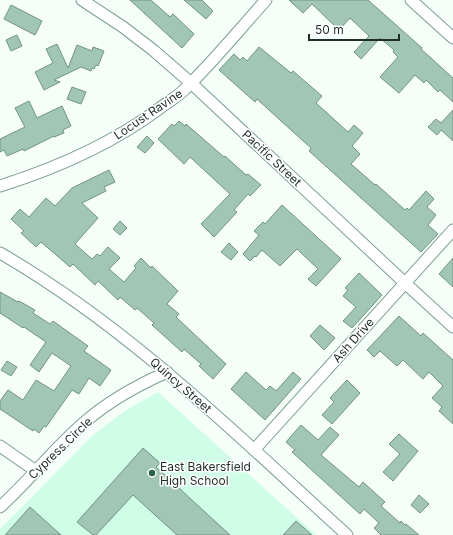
<svg xmlns="http://www.w3.org/2000/svg" width="453" height="535" viewBox="0 0 453 535" font-family="Inter,sans-serif">
  <style>
    .built { fill: #cffde7 }
    .building { fill: #a2c6b5; stroke: #729484 }
    .lines { fill: none; stroke-linecap: round; stroke-linejoin: round }
    .minor-casing { stroke: #7c9f8f; stroke-width: 13 }
    .minor { stroke: #fff; stroke-width: 11 }
    .poi-dot { fill: #2a634d; stroke: #fff; stroke-width: 1.5 }
    .labels { text-anchor: middle; dominant-baseline: central; stroke-width: 3; stroke-linejoin: round; paint-order: stroke }
    .street-label { font-size: 12px; fill: #1f2e27; stroke: #fff }
    .poi-label { font-size: 12px; fill: #1f2e27; stroke: #fff; text-anchor: start }
  </style>
  <rect width="100%" height="100%" fill="#f6fefa"/>
  <path class="built" d="M158 392 316 535H0V529L93 435 126 410Z"/>
  <g class="building">
    <path d="M130 0H151L170 17 173 14 194 34 182 48Z"/>
    <path d="M184 0H202L213 11 206 19Z"/>
    <path d="M289 0H368L422 48 421 49 453 78V102L440 90 438 92 426 80 424 83 415 75 399 93 380 77 398 57 393 52 394 50 380 38 361 59 354 52 369 36 350 18 339 30 312 4 303 13Z"/>
    <path d="M11 5 42 21 35 35 4 19Z"/>
    <path d="M17 35 22 46 11 51 6 40Z"/>
    <path d="M57 44 68 68 77 45 92 51 93 47 104 51 98 66 96 65 94 69 92 68 91 71 81 67 54 80 60 82 44 90 35 72 53 63 46 49Z"/>
    <path d="M259 47 291 73 293 71 322 96 316 103 348 132 354 125 363 133 352 146 360 154 351 164 375 185 376 184 405 210 407 208 409 210 426 191 434 199 427 207 436 215 428 225 438 234 421 252 309 151 311 148 281 121 257 99 255 102 219 70 234 54 240 60 243 57 247 61Z"/>
    <path d="M72 87 86 92 81 104 67 99Z"/>
    <path d="M29 101 37 118 62 106 71 126 63 130 64 133 54 137V136L24 151 23 149 7 156 4 150 0 152V139L25 127 15 108Z"/>
    <path d="M453 110V141L441 130 437 135 428 127 436 119 441 123Z"/>
    <path d="M179 121 185 126 186 124 224 157 225 156 246 175 248 174 261 185 250 196 248 194 234 210 237 212 214 237 201 224 230 194 190 157 184 164 158 139 172 124 174 126Z"/>
    <path d="M147 136 154 143 145 153 137 147Z"/>
    <path d="M109 170 115 182 104 187 106 191 82 203 98 218 75 244 92 259 97 254 100 256 108 247 120 258 109 269 124 282 136 268 134 266 141 258 151 268 152 266 178 291 167 304 179 314 176 317 226 364 213 379 199 366 201 364 184 349 182 352 152 325 154 323 137 308 135 310 120 297 118 300 98 281 95 285 73 264 70 267 41 242 36 247 21 233 24 231 11 219 20 209 29 217 46 198 55 206 72 188Z"/>
    <path d="M282 205 341 259 316 286 308 279 318 269 297 249 280 266 262 250 256 257 255 256 250 261 243 254 259 235 254 231 263 222 265 224Z"/>
    <path d="M120 221 127 228 120 235 113 229Z"/>
    <path d="M229 243 238 252 231 260 221 252Z"/>
    <path d="M453 258V287L439 274Z"/>
    <path d="M359 273 382 295 352 328 343 321 356 307 343 296 348 290 345 288Z"/>
    <path d="M0 292 18 302 19 301 35 310 33 313 50 324 53 321 88 346 84 351 111 370 100 386 89 378 79 394 72 390 46 427 44 426 39 433 34 429 33 431 0 409V401L8 390 23 400 36 380 54 391 71 366 52 353 39 372 30 365 46 342 24 327 23 328 0 313Z"/>
    <path d="M399 316 421 336 423 333 453 360V424L439 411 442 407 432 398 443 386 429 372 423 379 403 360 397 366 380 351 374 357 367 350Z"/>
    <path d="M320 325 335 338 324 350 310 336Z"/>
    <path d="M7 361 17 367 11 376 1 370Z"/>
    <path d="M246 372 266 390 270 386 276 391 293 372 301 379 265 420 231 389Z"/>
    <path d="M347 380 360 393 332 424 322 415 334 402 330 398Z"/>
    <path d="M301 425 318 440 330 427 339 435 321 455 359 487 363 482 385 502 381 506 400 523 401 521 405 525 406 524 419 535H381L374 528 379 523 364 509 360 514 292 452 295 450 286 442Z"/>
    <path d="M399 434 418 451 393 481 383 472 400 454 389 444Z"/>
    <path d="M143 448 160 463 156 467 230 535H177L133 495 96 535H93L77 522Z"/>
    <path d="M419 495 429 504 420 513 411 505Z"/>
    <path d="M30 507 61 535H5Z"/>
    <path d="M296 521 312 535H283Z"/>
  </g>
  <g class="lines">
    <g class="minor-casing">
      <g id="minor">
        <path d="M82 0 123 27 153 50 191 83 405 283 453 327"/>
        <path d="M411 0 453 38"/>
        <path d="M0 186C57 168 112 144 160 108 168 102 177 97 184 90 213 62 239 30 266 0"/>
        <path d="M0 253C130 328 237 435 347 535"/>
        <path d="M0 446 36 471"/>
        <path d="M254 450 453 230"/>
        <path d="M0 507C30 480 55 447 86 421 110 400 138 385 167 372"/>
      </g>
    </g>
    <use href="#minor" class="minor"/>
  </g>
  <circle class="poi-dot" cx="152" cy="473" r="4"/>
  <g class="labels">
    <g class="street-label">
      <text transform="translate(148 114) rotate(-34)">Locust Ravine</text>
      <text transform="translate(272 158) rotate(43)">Pacific Street</text>
      <text transform="translate(353 340) rotate(-48)">Ash Drive</text>
      <text transform="translate(181 385) rotate(41)">Quincy Street</text>
      <text transform="translate(60 448) rotate(-44)">Cypress Circle</text>
    </g>
    <g class="poi-label">
      <text x="160" y="466">East Bakersfield<tspan x="160" dy="14">High School</tspan></text>
    </g>
  </g>
  <path d="M309 34v6h90v-6" fill="none" stroke="#1f2e27" stroke-width="2"/>
  <text x="315" y="34" font-size="12" fill="#1f2e27" stroke="#ffffff" stroke-width="3" paint-order="stroke">50 m</text>
</svg>
